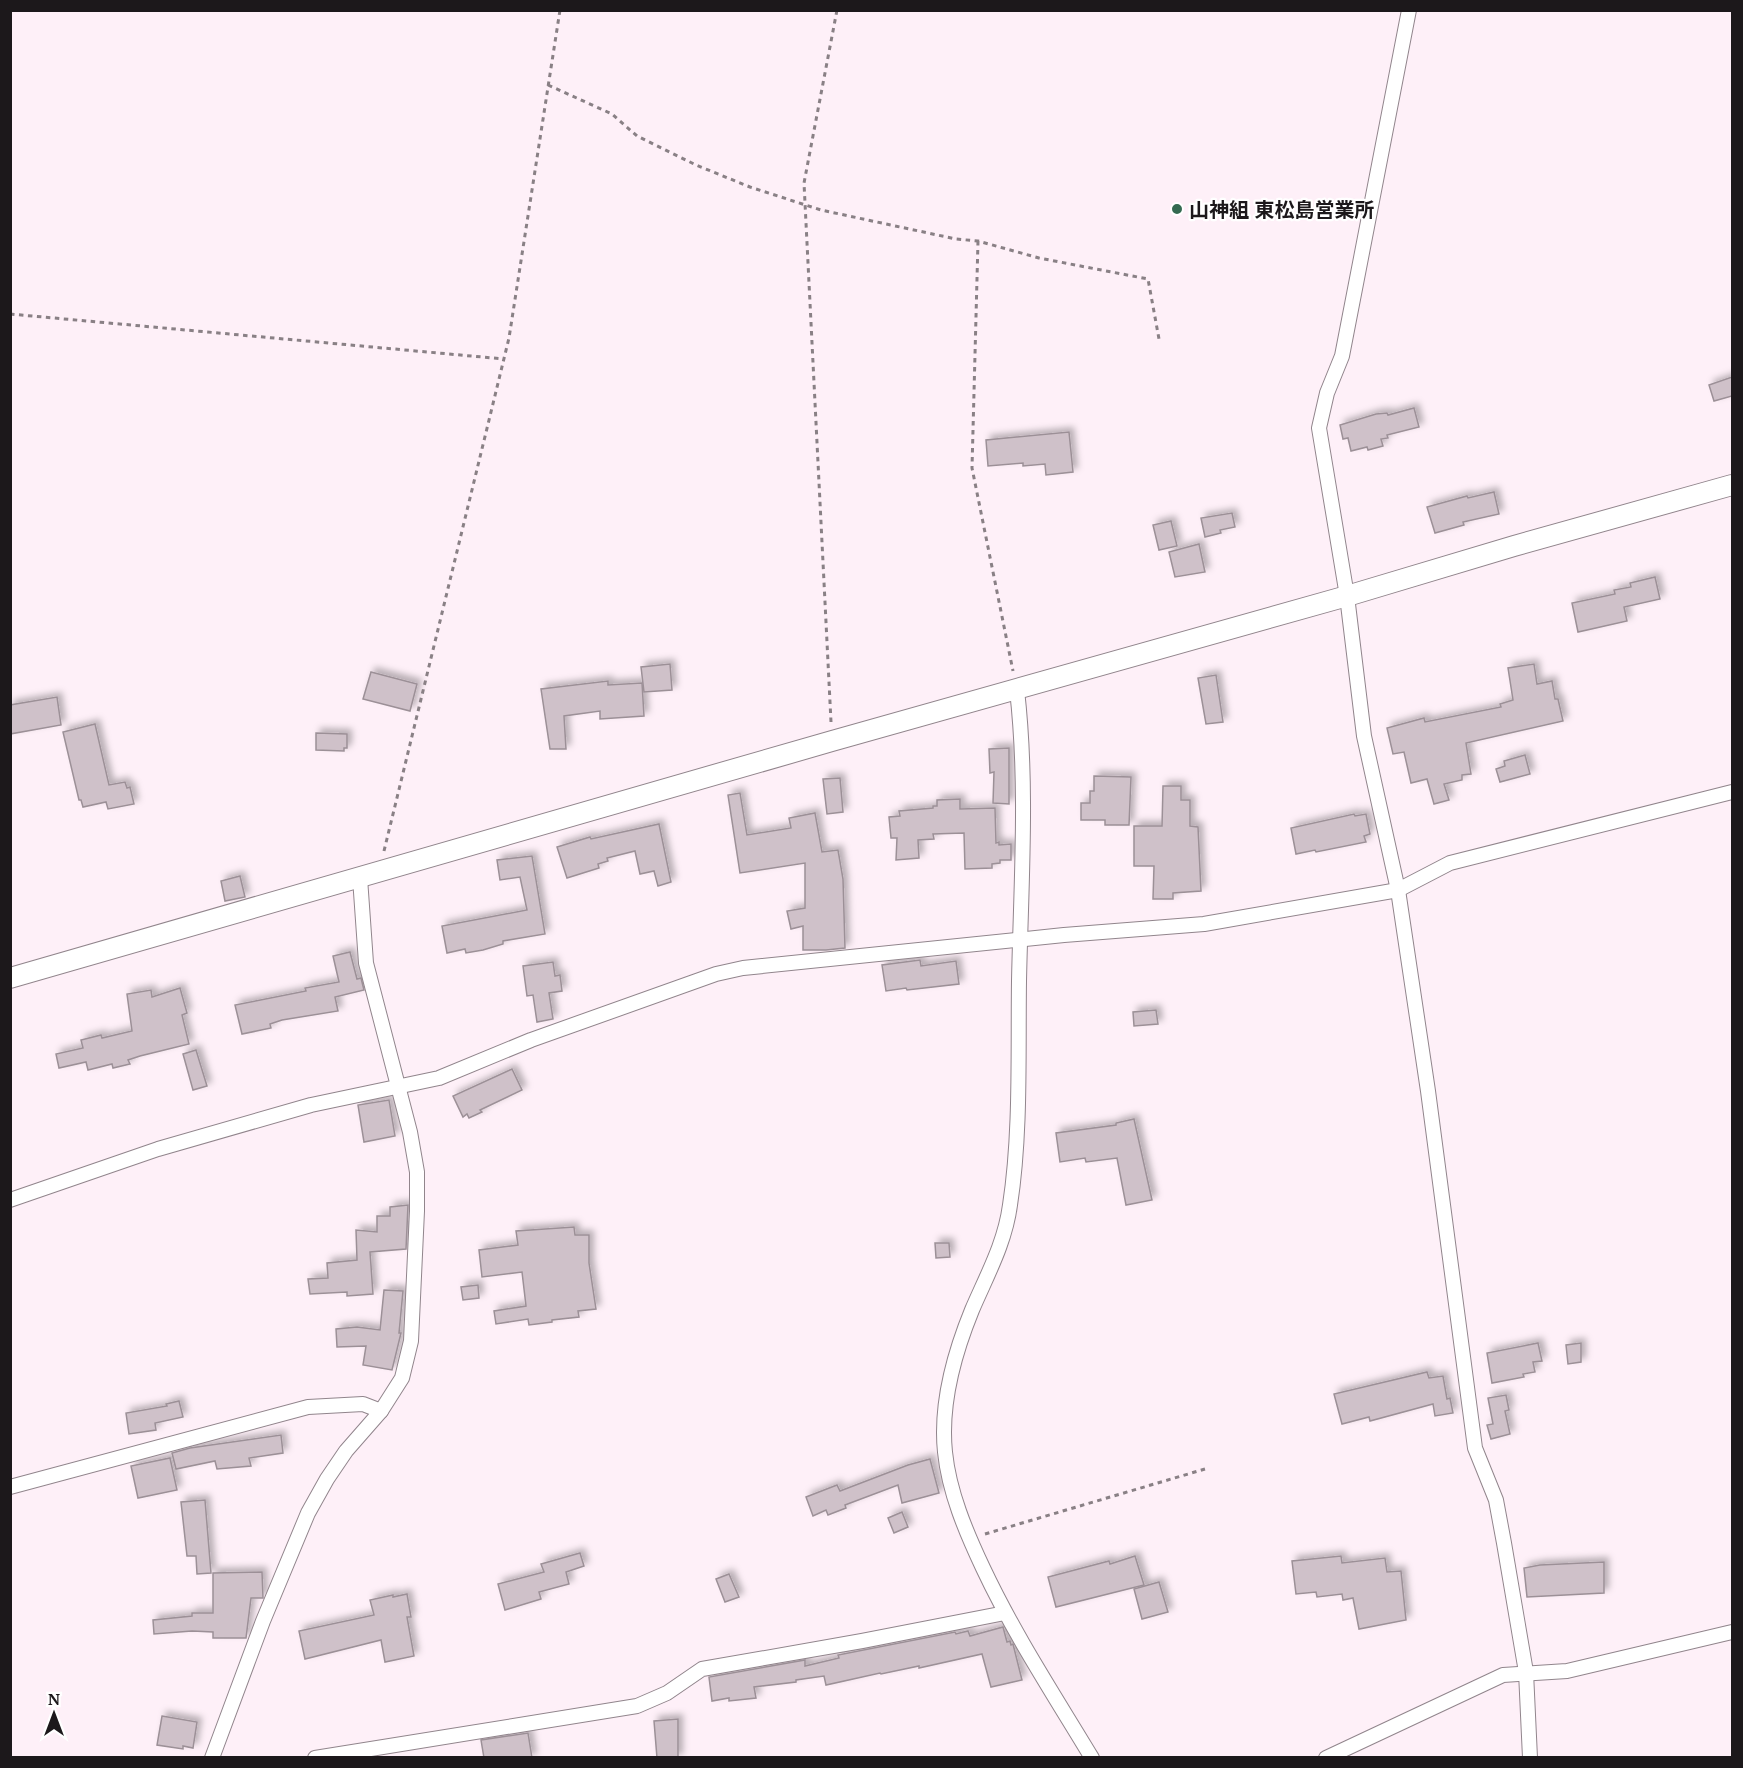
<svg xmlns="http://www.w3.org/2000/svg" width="1743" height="1768" viewBox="0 0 1743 1768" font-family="'PT Serif','Noto Sans JP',serif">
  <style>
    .building { fill: #cfc1c9; stroke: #9c9097; stroke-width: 1.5; filter: url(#shadow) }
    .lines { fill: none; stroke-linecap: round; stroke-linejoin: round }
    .street-casing { stroke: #91858c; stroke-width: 16 }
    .secondary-casing { stroke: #91858c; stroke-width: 22 }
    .path { stroke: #898085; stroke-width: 3; stroke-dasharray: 4.5 4.5; stroke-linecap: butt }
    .street { stroke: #fff; stroke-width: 14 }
    .secondary { stroke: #fff; stroke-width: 20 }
    .poi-dot { fill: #346a51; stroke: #fff; stroke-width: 2 }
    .labels { text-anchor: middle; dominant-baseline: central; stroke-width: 4.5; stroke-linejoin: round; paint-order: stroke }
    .poi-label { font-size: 20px; font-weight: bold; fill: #1c181b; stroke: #fff; text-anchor: start }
  </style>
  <defs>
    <filter id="shadow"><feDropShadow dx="4.5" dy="-4.5" stdDeviation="3" flood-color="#0004"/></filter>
  </defs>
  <rect width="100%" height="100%" fill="#fef0f8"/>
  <g class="building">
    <path d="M1732 377V396L1714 401 1709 385Z"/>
    <path d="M1414 408 1419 427 1387 435 1388 438 1381 439 1383 446 1368 450 1367 447 1351 451 1348 438 1343 439 1340 425 1376 414 1387 413 1388 415Z"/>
    <path d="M1069 432 1073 472 1046 475 1045 464 1023 466V463L988 466 986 440Z"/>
    <path d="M1494 492 1499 514 1463 522 1464 525 1435 533 1427 507 1467 496 1468 498Z"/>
    <path d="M1232 513 1235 527 1220 530 1221 533 1205 537 1201 518Z"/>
    <path d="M1171 521 1177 546 1159 550 1153 525Z"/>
    <path d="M1199 544 1205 572 1175 577 1169 552Z"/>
    <path d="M1655 577 1660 599 1624 607 1627 621 1578 632 1572 603 1615 594 1614 590 1631 587 1630 583Z"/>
    <path d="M670 664 672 690 644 692 641 667Z"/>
    <path d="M1534 664 1537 684 1552 681 1555 699H1558L1563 721 1466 743 1471 774 1462 775V780L1444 784 1449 800 1434 804 1427 779 1411 783 1404 752 1393 754 1387 728 1424 718 1425 722 1501 707 1500 704 1513 700 1508 668Z"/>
    <path d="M371 672 417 684 410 711 363 699Z"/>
    <path d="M1216 675 1223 722 1206 724 1198 678Z"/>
    <path d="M608 681V685L642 683 644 716 600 719V711L564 716 566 749H550L541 689Z"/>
    <path d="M57 697 61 725 10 734V705Z"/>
    <path d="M95 724 109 785 125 782 127 788 130 787 134 804 108 809 106 802 83 807 81 800H79L63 732Z"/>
    <path d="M316 733 347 734V748H344V751L316 750Z"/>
    <path d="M1009 748V804L993 803 994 772 990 773 989 749Z"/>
    <path d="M1525 755 1530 774 1500 782 1496 769 1505 766 1504 761Z"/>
    <path d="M1094 776 1131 777 1129 825H1105V820H1081V803H1090V791H1094Z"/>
    <path d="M840 778 843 812 827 814 823 779Z"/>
    <path d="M1163 786H1181V800H1190V826L1198 827 1201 891 1173 893V899H1153L1154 866H1134V826H1162Z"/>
    <path d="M740 793 747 835 791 828 789 818 815 813 822 852 838 850 843 879 845 948 826 950H803V926L791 929 787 911 805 908V863L740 873 728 795Z"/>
    <path d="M960 799V809L995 808 996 843 999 842V845L1011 844V860H1000V863L992 864V868L965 869 964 833 933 834 934 839 918 840 919 858 896 860 897 838H891L889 817 900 816 899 811 933 808V806H937V800Z"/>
    <path d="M1354 814 1355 816 1366 814 1370 834 1364 836 1366 842 1316 852 1315 850 1296 854 1291 828Z"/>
    <path d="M659 824 671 882 658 886 654 871 640 874 635 851 607 858 608 861 598 864 599 868 567 878 557 847 590 837 591 839Z"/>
    <path d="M532 856 545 934 503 941V944L483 950 466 953 465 949 447 953 442 926 527 910 520 877 500 880 497 860Z"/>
    <path d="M240 876 245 897 225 901 221 881Z"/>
    <path d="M350 952 357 979 361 978 364 990 335 997 338 1011 282 1020 270 1024 271 1028 242 1034 235 1005 306 991 305 988 339 982 333 956Z"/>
    <path d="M920 960 921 966 956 961 959 984 907 990 906 988 886 991 882 965Z"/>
    <path d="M553 962 555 976 560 975 562 991 549 993 553 1019 537 1022 533 995 527 996 523 966Z"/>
    <path d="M180 988 187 1013 182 1015 189 1044 140 1056 128 1060 130 1064 113 1068 112 1064 88 1070 86 1062 59 1068 56 1054 83 1048 81 1040 101 1035 102 1038 132 1031 127 994 151 990 152 997Z"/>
    <path d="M1156 1010 1158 1024 1134 1026 1133 1012Z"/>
    <path d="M196 1050 207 1086 193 1090 183 1054Z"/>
    <path d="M512 1069 522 1090 480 1110 482 1112 469 1118 467 1114 463 1117 453 1096Z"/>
    <path d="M389 1100 395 1136 364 1142 358 1105Z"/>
    <path d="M1134 1119 1152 1200 1126 1205 1117 1158 1086 1162 1085 1158 1060 1162 1056 1133 1116 1125V1123Z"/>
    <path d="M408 1205 406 1249 370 1252 373 1294 347 1296V1292L310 1294 308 1279 328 1278 327 1263 357 1260 356 1230 377 1232V1216H390V1207Z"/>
    <path d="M574 1227 575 1235H589V1263L596 1309 578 1311 579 1317 552 1320V1322L529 1325 528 1319 496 1324 494 1311 526 1306 522 1272 482 1277 479 1250 518 1245 516 1231Z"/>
    <path d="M935 1243H949L950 1257 936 1258Z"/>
    <path d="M478 1285 479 1298 463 1300 461 1287Z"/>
    <path d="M384 1290 403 1291 399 1333H401L392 1370 363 1365 366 1346 337 1347 336 1329 357 1327 380 1330Z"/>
    <path d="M1538 1343 1542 1361 1533 1362 1535 1372 1523 1374 1524 1377 1492 1383 1487 1353Z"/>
    <path d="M1581 1343V1362L1568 1364 1566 1345Z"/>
    <path d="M1427 1372 1429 1378 1443 1376 1447 1399 1450 1398 1453 1413 1435 1416 1433 1404 1370 1421 1369 1417 1342 1424 1334 1394Z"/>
    <path d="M1506 1395 1509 1410 1505 1411 1510 1434 1491 1439 1487 1425 1493 1424 1488 1398Z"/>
    <path d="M179 1401 183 1417 155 1423 156 1430 129 1434 126 1413 167 1406 166 1404Z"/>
    <path d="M281 1435 283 1453 249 1458 251 1466 217 1469 215 1461 176 1469 172 1453 190 1448Z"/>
    <path d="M170 1458 177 1490 138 1498 131 1466Z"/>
    <path d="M930 1459 939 1493 902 1503 898 1485 845 1505 846 1508 828 1515 826 1510 813 1516 806 1497 837 1485 840 1491 908 1465Z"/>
    <path d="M205 1500 211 1573 197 1574 196 1556H187L181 1502Z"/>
    <path d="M902 1512 908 1527 894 1533 888 1518Z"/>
    <path d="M580 1553 584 1566 566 1572 569 1584 539 1592 541 1599 505 1610 498 1584 544 1572 541 1564Z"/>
    <path d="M1135 1556 1144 1585 1056 1607 1048 1577 1109 1561 1110 1564Z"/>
    <path d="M1341 1556 1342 1563 1385 1558 1387 1572 1401 1571 1406 1620 1359 1629 1353 1598 1343 1600 1342 1594 1317 1597 1316 1592 1296 1594 1292 1561Z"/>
    <path d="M1604 1562V1593L1527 1597 1524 1568 1540 1565Z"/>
    <path d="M262 1572 263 1598H251L246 1638H213V1632L192 1631 154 1634 153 1620 192 1616V1613H213V1573Z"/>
    <path d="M729 1574 739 1597 725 1602 716 1579Z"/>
    <path d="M1159 1582 1168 1612 1142 1619 1134 1589Z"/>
    <path d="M407 1594 411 1617H407L414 1656 385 1662 381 1640 305 1659 299 1631 374 1615 370 1600 393 1595V1597Z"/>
    <path d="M1003 1627 1007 1642 1010 1641 1011 1645 1013 1644 1022 1680 991 1687 982 1654 919 1668V1666L881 1674 880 1673 826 1685 824 1676 796 1680V1682L754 1687 756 1698 729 1701V1698L712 1701 709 1677 805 1660V1666L839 1658 838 1655 955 1632 956 1634 968 1631 970 1636Z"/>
    <path d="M162 1716 197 1722 193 1748 183 1746V1749L157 1745Z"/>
    <path d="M678 1719V1758H657L654 1721Z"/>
    <path d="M528 1733 532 1758H484L481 1740Z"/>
  </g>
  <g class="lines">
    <g class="street-casing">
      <g id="street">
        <path d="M1409 10 1342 356 1327 393 1319 428 1347 596 1364 736 1398 890 1428 1091 1475 1448 1496 1500 1504 1543 1526 1672 1530 1758"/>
        <path d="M1017 690C1028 786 1021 884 1019 981 1018 1053 1021 1134 1010 1205 1005 1243 987 1275 972 1310 954 1354 940 1404 945 1452 949 1492 966 1532 983 1568 1014 1634 1054 1695 1092 1758"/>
        <path d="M10 1200 158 1149 311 1105 439 1078 531 1040 716 974 743 968 1064 935 1204 924 1398 890 1450 863 1732 792"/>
        <path d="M10 1487 308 1407 363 1404 381 1411"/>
        <path d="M212 1758 263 1621 308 1513 327 1479 346 1451 381 1411 402 1378 411 1341 417 1211V1172L410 1132 366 963 360 878"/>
        <path d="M315 1758 637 1706 667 1693 702 1669 862 1641 1005 1613"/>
        <path d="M1326 1758 1503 1675 1567 1671 1732 1632"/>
      </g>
    </g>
    <g class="secondary-casing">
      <path id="secondary" d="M10 978 832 741 1347 596 1514 546 1732 485"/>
    </g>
    <g class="path">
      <path d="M548 85 612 114 637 136 696 165 750 187 821 210 956 239 978 241 1039 258 1148 279 1159 339"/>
      <path d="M978 241 972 468 1013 671"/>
      <path d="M10 314 504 359"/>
      <path d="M831 722 804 183 837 10"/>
      <path d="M384 851 509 338 560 10"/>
      <path d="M985 1534 1205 1469"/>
    </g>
    <use href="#street" class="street"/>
    <use href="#secondary" class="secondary"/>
  </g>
  <circle class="poi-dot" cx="1177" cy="209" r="6"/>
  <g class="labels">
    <g class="poi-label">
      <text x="1189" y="209">山神組 東松島営業所</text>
    </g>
  </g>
  <rect width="1743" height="1768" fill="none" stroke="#1c181b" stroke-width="24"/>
  <g transform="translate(54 1714)" stroke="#ffffff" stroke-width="4.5" paint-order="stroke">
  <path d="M0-4.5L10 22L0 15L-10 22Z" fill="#1c181b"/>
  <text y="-9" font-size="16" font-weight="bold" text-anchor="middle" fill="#1c181b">N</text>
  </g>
</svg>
